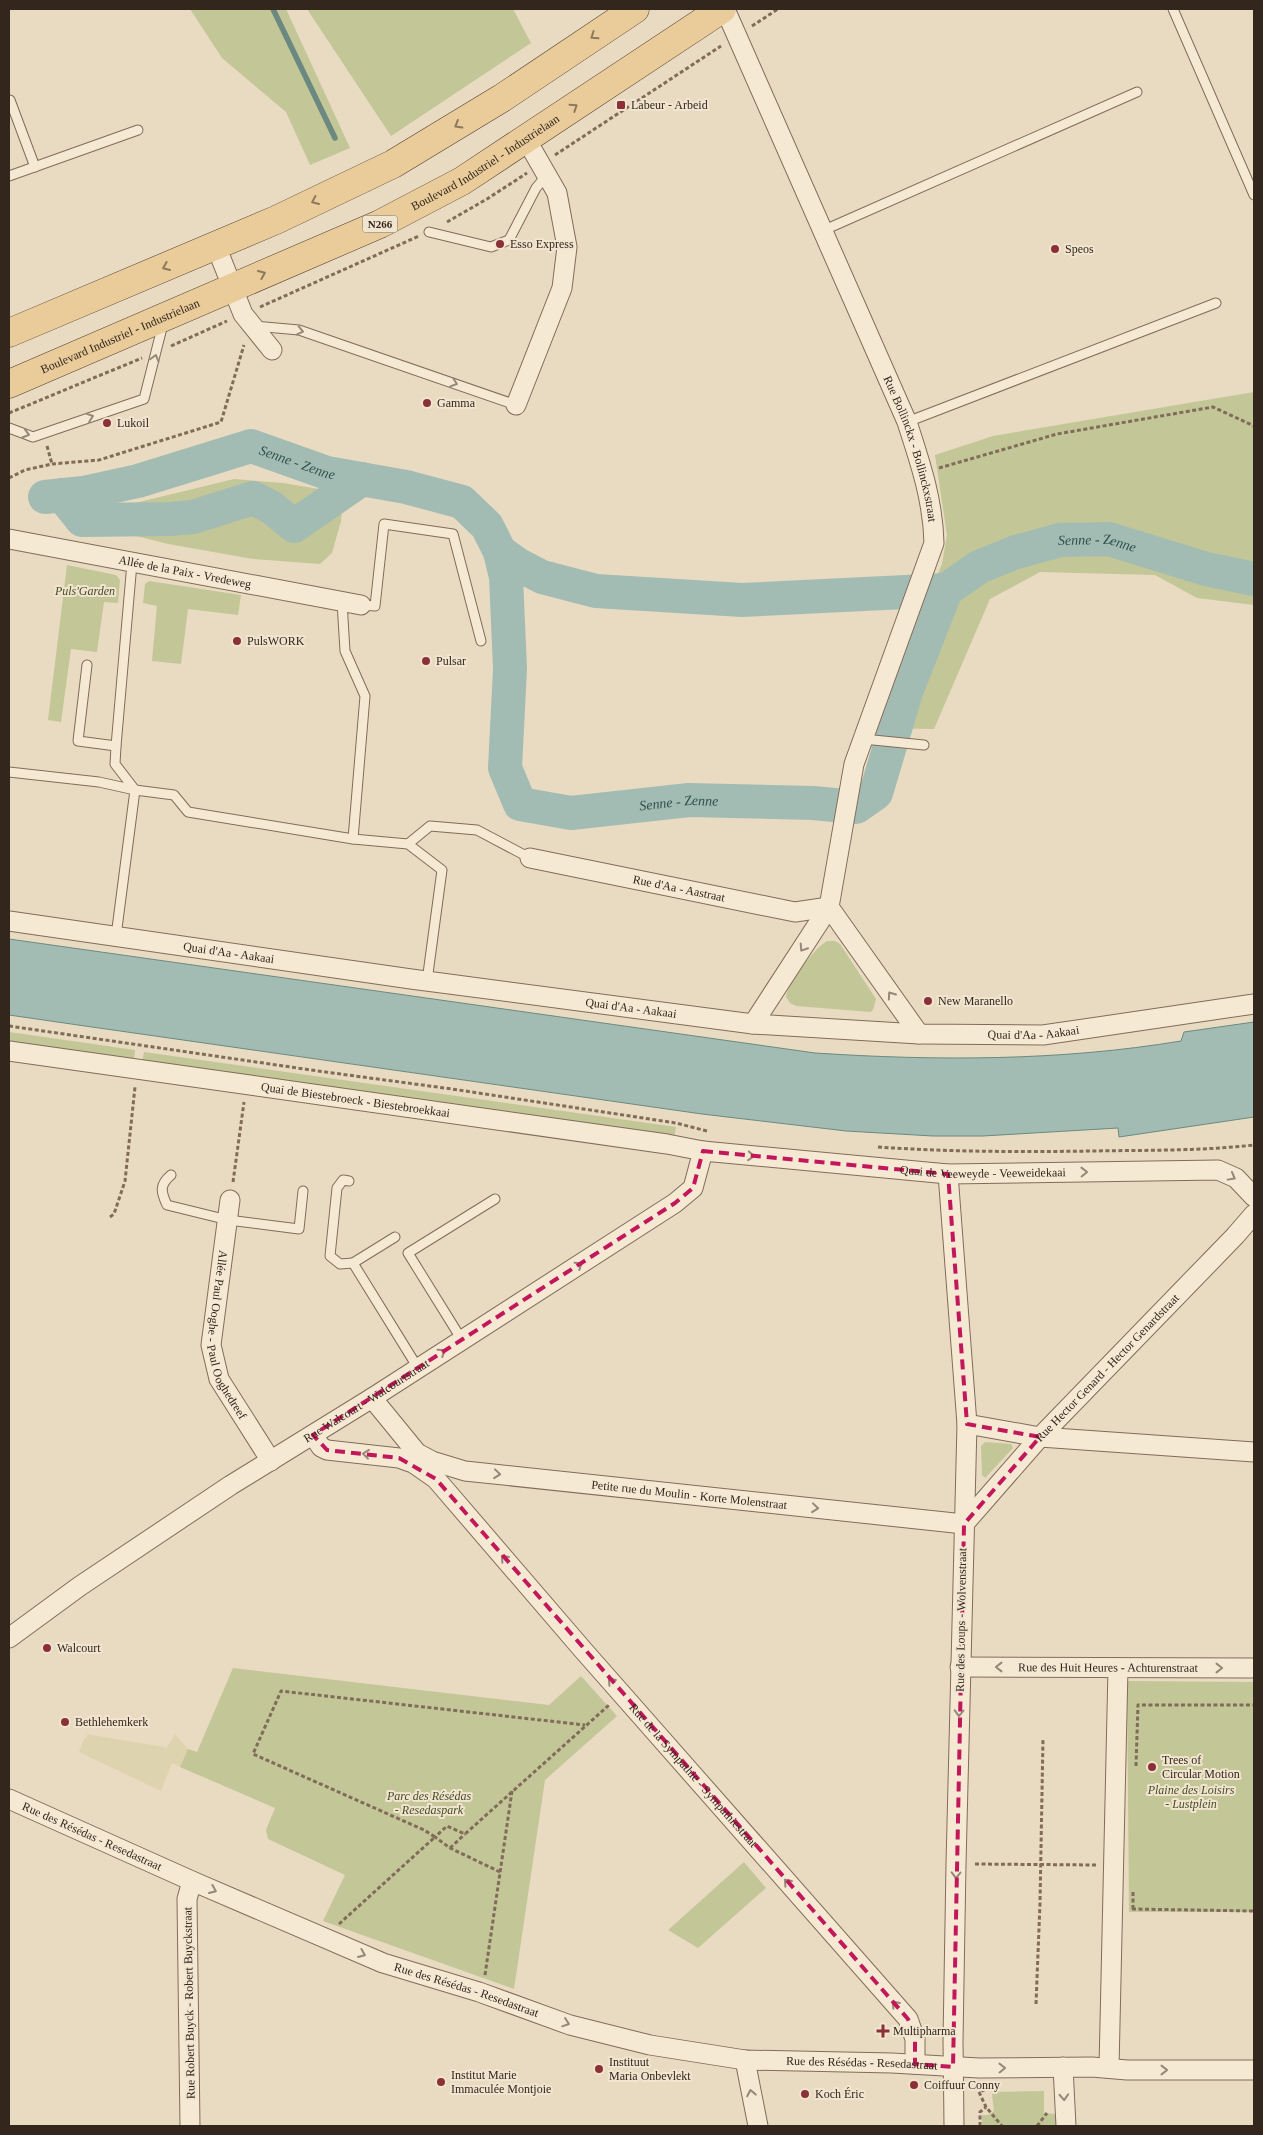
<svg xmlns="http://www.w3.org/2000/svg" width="1263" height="2135" viewBox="0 0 1263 2135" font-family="Georgia,serif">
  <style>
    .farmland { fill: #ded3af }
    .green { fill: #c3c696 }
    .water { fill: #a3bcb3; stroke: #6b8980 }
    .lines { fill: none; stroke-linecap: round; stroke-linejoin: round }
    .stream { stroke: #6b8980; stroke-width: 5.5 }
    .river { stroke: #a3bcb3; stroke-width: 34 }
    .service-casing { stroke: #816c5a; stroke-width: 11 }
    .minor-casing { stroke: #816c5a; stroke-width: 21 }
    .primary-casing { stroke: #4f3b2e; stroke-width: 29 }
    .path { stroke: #816c5a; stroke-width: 3; stroke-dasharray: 4 2.5; stroke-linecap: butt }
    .service { stroke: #f5e9d3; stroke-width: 9 }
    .minor { stroke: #f5e9d3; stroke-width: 19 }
    .primary { stroke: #eacc9b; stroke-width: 28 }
    .oneway { stroke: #8e795c }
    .oneway2 { stroke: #948878 }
    .marked { fill: none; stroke: #c2185b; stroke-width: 4; stroke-dasharray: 10 6; stroke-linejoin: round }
    .poi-dot { fill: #8a3036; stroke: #f1e5d0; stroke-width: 2 }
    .labels { text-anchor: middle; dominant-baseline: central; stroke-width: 4; stroke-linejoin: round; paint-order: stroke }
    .shield { fill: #f1e5d0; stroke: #6b5f53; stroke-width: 1 }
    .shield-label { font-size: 11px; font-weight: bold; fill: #32261d }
    .poi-label { font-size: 12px; fill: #32261d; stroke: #f1e5d0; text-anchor: start }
    .street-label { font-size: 12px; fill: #32261d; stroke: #f1e5d0 }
    .park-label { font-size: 12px; font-style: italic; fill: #454c26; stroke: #f1e5d0 }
    .water-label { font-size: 14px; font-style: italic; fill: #2e504c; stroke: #f1e5d0 }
  </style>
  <rect width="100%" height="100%" fill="#e9dbc1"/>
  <path class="farmland" d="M86 1734 164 1747 166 1749 175 1734 188 1749 180 1767 172 1763 161 1791 79 1752 84 1739 88 1736Z"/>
  <g class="green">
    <path d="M190 9H286L350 148 310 165 286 112 222 58Z"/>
    <path d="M307 9H513L531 43 391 136Z"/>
    <path d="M1254 392V605L1197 598 1155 575 1040 572 990 599 934 729 882 728 905 652 942 564 947 535 935 455 993 436Z"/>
    <path d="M234 479 283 483 337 492 343 502 341 521 332 553 320 564 253 559 168 544 97 526 98 512Z"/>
    <path d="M67 565 116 575 120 580 118 603 104 602 97 652 71 649 61 722 48 720Z"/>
    <path d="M149 581 241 595 238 615 188 609 181 664 152 661 157 606 143 603 145 584Z"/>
    <path d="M827 941H835L840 944 876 999 873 1010 870 1012 796 1006 790 1003 786 997C788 982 814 949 827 941Z"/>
    <path d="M9 1032 135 1050 134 1061 9 1044Z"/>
    <path d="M144 1052 676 1127 674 1139 142 1062Z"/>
    <path d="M985 1442 1011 1444 1013 1448 985 1478 982 1475 981 1446Z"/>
    <path d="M233 1668 549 1705 581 1676 617 1716 545 1780 514 1989 323 1921 345 1875 268 1839 266 1830 275 1808 180 1767 188 1749 197 1752Z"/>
    <path d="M1127 1681 1254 1682V1912H1129Z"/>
    <path d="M744 1862 766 1888 698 1948 668 1930Z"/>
    <path d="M1044 2091V2113L1056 2114V2126H982V2115H988L994 2111 992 2094 994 2092Z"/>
  </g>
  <path class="water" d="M9 939 815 1053C937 1061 1060 1061 1181 1041L1184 1032 1254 1022V1117L1119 1137 1118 1128 983 1136H933L846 1131 702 1114 85 1026 9 1015Z"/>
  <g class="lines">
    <path class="stream" d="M273 9 335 138"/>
    <g class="river">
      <path d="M62 495 82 520 170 519 193 517 253 498 271 507 294 526 362 479"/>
      <path id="s1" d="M45 497 83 493 138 481 251 446 327 473 406 487 462 502 487 526 500 552 517 564 542 577 596 591 742 600 946 590 979 567 1016 552 1060 540 1109 539 1206 569 1254 579"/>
      <path id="s2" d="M500 552 506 577 510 669 505 768 520 804 571 813 689 800 813 803 856 807 876 793 906 692 946 590"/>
    </g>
    <g class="service-casing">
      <g id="service">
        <path d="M1173 9 1254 195"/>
        <path d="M10 100 35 167"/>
        <path d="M9 176 138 130"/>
        <path d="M822 231 1137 92"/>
        <path d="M429 232 491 247 509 240 536 188 547 175"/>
        <path d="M254 326 299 330 516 405"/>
        <path d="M907 422 1216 303"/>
        <path d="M9 428 33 437 144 399 163 324"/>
        <path d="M342 602 345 651 365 696 353 839"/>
        <path d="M361 605 375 606 384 524 453 534 481 641"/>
        <path d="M87 665 78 741 116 746 132 563"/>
        <path d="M863 739 924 745"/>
        <path d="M9 772 99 782 135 790 115 764 116 746"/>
        <path d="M408 844 430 826 477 830 530 858"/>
        <path d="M116 936 135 790 174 795 188 812 353 839 408 844 442 870 427 981"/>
        <path d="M171 1175C159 1185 161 1192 167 1205L228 1220 299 1229 303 1191"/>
        <path d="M349 1181 343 1180 337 1188 330 1256 340 1264 353 1263"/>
        <path d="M395 1237 353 1263 418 1368"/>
        <path d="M462 1340 408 1253 495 1199"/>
      </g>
    </g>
    <g class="minor-casing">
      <g id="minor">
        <path id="s3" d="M725 9 907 422C920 462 933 500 934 543L854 764 829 907 753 1024"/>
        <path d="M216 246 243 314 272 350"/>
        <path d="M516 405 562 288 567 247 557 193 526 139"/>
        <path id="s4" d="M9 539 361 605"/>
        <path id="s5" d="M530 858 795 912 829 907"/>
        <path d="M829 907 919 1034"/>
        <path id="s6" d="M9 921 411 979 753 1024 919 1034 1043 1035 1254 1004"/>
        <path id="s7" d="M9 1051 667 1144 703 1151 948 1174 1218 1170 1236 1178 1254 1197"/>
        <path d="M948 1174 967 1424 956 1864 953 2041 954 2126"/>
        <path id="s8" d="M230 1200 211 1345 219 1379 271 1461"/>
        <path id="s9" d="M372 1398 417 1453 432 1461 465 1471 964 1524"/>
        <path d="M967 1424 1040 1437 1254 1452"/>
        <path id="s10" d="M313 1435 321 1447 327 1450 399 1458 413 1463 436 1479 583 1650 908 2019 915 2039V2064"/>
        <path id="s11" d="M964 1524 1040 1437 1235 1236 1254 1214"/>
        <path id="s12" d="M9 1638 80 1586 231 1485 372 1398 675 1203 693 1188 703 1151"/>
        <path id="s13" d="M960 1667 1254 1668"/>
        <path id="s14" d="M9 1799 192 1881 383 1963 479 1992 570 2025 650 2045 745 2060 892 2063 979 2068 1092 2067 1127 2070H1254"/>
        <path d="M745 2060 758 2126"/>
        <path d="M1063 2067 1066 2126"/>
        <path d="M1109 2068 1118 1668"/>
        <path d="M190 2126 187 1899 192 1881"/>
      </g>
    </g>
    <g class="primary-casing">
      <g id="primary">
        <path d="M9 333 276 220 393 164 502 98 635 9"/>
        <path id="s15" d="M9 384 380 224 462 181 722 9"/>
      </g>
    </g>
    <g class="path">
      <path d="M752 26 778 9"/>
      <path d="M555 155 721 46"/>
      <path d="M447 222 487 199 527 173"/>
      <path d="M260 307 419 236"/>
      <path d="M171 346 227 321"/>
      <path d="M9 413 142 358"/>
      <path d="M47 446 52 464"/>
      <path d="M939 468 1057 434 1213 407 1254 426"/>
      <path d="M9 478 25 470 52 464 99 460 221 422 244 345"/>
      <path d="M9 1026 318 1071 452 1089 676 1123 707 1131"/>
      <path d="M878 1147C950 1152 1022 1152 1095 1151 1148 1150 1201 1151 1254 1145"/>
      <path d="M233 1182 244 1102"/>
      <path d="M110 1217 114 1214 125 1181 135 1087"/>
      <path d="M1136 1766 1138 1705H1254"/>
      <path d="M450 1848 465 1834"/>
      <path d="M975 1864 1096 1865"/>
      <path d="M500 1872 450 1848 435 1837 447 1826 465 1834 609 1705"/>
      <path d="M1132 1909 1254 1911"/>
      <path d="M1133 1909V1892"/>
      <path d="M339 1924 435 1837 424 1830 253 1754 281 1691 585 1725"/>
      <path d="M485 1975 512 1791"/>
      <path d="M1036 2004 1040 1903 1043 1738"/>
      <path d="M991 2087 979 2092 986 2107 1002 2126"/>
      <path d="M980 2126V2112L986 2107"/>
      <path d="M1037 2126 1047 2113"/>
    </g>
    <use href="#service" class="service"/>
    <use href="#minor" class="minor"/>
    <use href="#primary" class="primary"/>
  </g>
  <defs><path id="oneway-chevron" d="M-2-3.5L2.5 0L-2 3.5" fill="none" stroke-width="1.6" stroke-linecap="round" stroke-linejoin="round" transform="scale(1.25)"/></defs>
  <g class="oneway">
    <use href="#oneway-chevron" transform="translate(594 36) rotate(146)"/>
    <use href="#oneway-chevron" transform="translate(574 107) rotate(-34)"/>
    <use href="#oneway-chevron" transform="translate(458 125) rotate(149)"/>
    <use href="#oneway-chevron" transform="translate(315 201) rotate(155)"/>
    <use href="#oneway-chevron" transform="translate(166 267) rotate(157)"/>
    <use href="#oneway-chevron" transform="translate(262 274) rotate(-23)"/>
  </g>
  <g class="oneway2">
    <use href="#oneway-chevron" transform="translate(300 331) rotate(13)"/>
    <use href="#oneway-chevron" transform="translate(155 358) rotate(-75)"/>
    <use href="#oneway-chevron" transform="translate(454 383) rotate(19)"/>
    <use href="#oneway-chevron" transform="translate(90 417) rotate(-19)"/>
    <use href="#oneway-chevron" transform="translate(26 434) rotate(16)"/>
    <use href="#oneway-chevron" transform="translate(803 948) rotate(123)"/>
    <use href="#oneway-chevron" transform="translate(891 995) rotate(-125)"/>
    <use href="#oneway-chevron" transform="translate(751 1156) rotate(5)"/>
    <use href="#oneway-chevron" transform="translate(1084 1172) rotate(-1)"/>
    <use href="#oneway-chevron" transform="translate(1232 1177) rotate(29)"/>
    <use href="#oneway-chevron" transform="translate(579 1265) rotate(-33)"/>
    <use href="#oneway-chevron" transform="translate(442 1352) rotate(-33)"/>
    <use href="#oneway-chevron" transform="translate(366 1454) rotate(-173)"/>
    <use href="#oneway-chevron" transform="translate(497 1474) rotate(6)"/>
    <use href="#oneway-chevron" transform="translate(815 1508) rotate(6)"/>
    <use href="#oneway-chevron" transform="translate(504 1558) rotate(-131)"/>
    <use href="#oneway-chevron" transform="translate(999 1667) rotate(-180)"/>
    <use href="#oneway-chevron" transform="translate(1219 1668)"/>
    <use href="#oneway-chevron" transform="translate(611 1681) rotate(-132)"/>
    <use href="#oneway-chevron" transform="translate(959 1713) rotate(91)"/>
    <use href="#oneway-chevron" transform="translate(956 1875) rotate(91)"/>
    <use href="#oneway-chevron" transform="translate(787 1882) rotate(-132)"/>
    <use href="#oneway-chevron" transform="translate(213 1890) rotate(23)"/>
    <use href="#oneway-chevron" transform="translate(362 1954) rotate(23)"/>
    <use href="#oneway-chevron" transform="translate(895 2004) rotate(-132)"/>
    <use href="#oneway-chevron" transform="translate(566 2023) rotate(19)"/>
    <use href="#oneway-chevron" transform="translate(1002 2068) rotate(-1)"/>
    <use href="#oneway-chevron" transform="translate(1164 2070)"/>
    <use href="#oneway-chevron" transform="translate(751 2093) rotate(-101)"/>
    <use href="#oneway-chevron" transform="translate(1064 2097) rotate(87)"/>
  </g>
  <path class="marked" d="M703 1151 948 1174 967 1424 1040 1437 964 1524 953 2067 915 2064V2039L908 2019 436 1479 399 1458 327 1450 313 1435 675 1203 693 1188Z"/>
  <g class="poi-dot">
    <rect x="616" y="100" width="10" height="10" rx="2.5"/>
    <circle cx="500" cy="244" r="5"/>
    <circle cx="1055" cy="249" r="5"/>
    <circle cx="427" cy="403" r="5"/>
    <circle cx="107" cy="423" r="5"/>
    <circle cx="237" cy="641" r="5"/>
    <circle cx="426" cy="661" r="5"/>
    <circle cx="928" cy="1001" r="5"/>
    <circle cx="47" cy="1648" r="5"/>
    <circle cx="65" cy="1722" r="5"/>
    <circle cx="1152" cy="1767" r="5"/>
    <path d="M880.5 2023.5h5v5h5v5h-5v5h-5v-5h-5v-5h5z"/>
    <circle cx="599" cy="2069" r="5"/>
    <circle cx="441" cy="2082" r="5"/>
    <circle cx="914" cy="2085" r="5"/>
    <circle cx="805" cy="2094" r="5"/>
  </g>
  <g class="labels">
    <rect class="shield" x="362.5" y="215.5" width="35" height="17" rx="4"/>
    <g class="shield-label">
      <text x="380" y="224">N266</text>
    </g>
    <g class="poi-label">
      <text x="631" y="105">Labeur - Arbeid</text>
      <text x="510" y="244">Esso Express</text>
      <text x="1065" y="249">Speos</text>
      <text x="437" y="403">Gamma</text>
      <text x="117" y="423">Lukoil</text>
      <text x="247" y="641">PulsWORK</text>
      <text x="436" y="661">Pulsar</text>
      <text x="938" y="1001">New Maranello</text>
      <text x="57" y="1648">Walcourt</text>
      <text x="75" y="1722">Bethlehemkerk</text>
      <text x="1162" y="1760">Trees of<tspan x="1162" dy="14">Circular Motion</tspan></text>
      <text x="893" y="2031">Multipharma</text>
      <text x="609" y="2062">Instituut<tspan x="609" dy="14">Maria Onbevlekt</tspan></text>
      <text x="451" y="2075">Institut Marie<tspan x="451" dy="14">Immaculée Montjoie</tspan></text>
      <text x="924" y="2085">Coiffuur Conny</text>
      <text x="815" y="2094">Koch Éric</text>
    </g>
    <g class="street-label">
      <text stroke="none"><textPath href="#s15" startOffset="526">Boulevard Industriel - Industrielaan</textPath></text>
      <text stroke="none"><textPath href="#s15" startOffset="121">Boulevard Industriel - Industrielaan</textPath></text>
      <text stroke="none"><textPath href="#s3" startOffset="478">Rue Bollinckx - Bollinckxstraat</textPath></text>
      <text stroke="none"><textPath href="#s4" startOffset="179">Allée de la Paix - Vredeweg</textPath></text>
      <text stroke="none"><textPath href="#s5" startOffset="152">Rue d'Aa - Aastraat</textPath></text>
      <text stroke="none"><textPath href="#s6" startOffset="222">Quai d'Aa - Aakaai</textPath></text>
      <text stroke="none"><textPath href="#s6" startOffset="628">Quai d'Aa - Aakaai</textPath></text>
      <text stroke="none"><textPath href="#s6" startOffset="1032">Quai d'Aa - Aakaai</textPath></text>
      <text stroke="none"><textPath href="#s7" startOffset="350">Quai de Biestebroeck - Biestebroekkaai</textPath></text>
      <text stroke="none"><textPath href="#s7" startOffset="982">Quai de Veeweyde - Veeweidekaai</textPath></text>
      <text stroke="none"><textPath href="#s8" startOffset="139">Allée Paul Ooghe - Paul Ooghedreef</textPath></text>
      <text stroke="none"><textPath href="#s11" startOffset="212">Rue Hector Genard - Hector Genardstraat</textPath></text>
      <text stroke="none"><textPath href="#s12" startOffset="429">Rue Walcourt - Walcourtstraat</textPath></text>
      <text stroke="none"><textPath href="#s9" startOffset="348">Petite rue du Moulin - Korte Molenstraat</textPath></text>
      <text transform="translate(961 1620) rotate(-89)">Rue des Loups - Wolvenstraat</text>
      <text stroke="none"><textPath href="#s13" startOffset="148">Rue des Huit Heures - Achturenstraat</textPath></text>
      <text stroke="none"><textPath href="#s10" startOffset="529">Rue de la Sympathie - Sympathiestraat</textPath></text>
      <text stroke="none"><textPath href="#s14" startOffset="91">Rue des Résédas - Resedastraat</textPath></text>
      <text stroke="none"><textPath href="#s14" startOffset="496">Rue des Résédas - Resedastraat</textPath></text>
      <text transform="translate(189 2003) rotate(-91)">Rue Robert Buyck - Robert Buyckstraat</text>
      <text stroke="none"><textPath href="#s14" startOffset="901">Rue des Résédas - Resedastraat</textPath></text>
    </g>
    <g class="park-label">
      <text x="85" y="591">Puls'Garden</text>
      <text x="1191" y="1790">Plaine des Loisirs<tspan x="1191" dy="14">- Lustplein</tspan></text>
      <text x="429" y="1796">Parc des Résédas<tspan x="429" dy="14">- Resedaspark</tspan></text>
    </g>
    <g class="water-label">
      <text stroke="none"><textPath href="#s1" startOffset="262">Senne - Zenne</textPath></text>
      <text stroke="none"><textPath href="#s1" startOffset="1114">Senne - Zenne</textPath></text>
      <text stroke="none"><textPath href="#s2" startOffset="416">Senne - Zenne</textPath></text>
    </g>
  </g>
  <rect width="1263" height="2135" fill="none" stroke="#32261d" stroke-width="20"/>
</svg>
